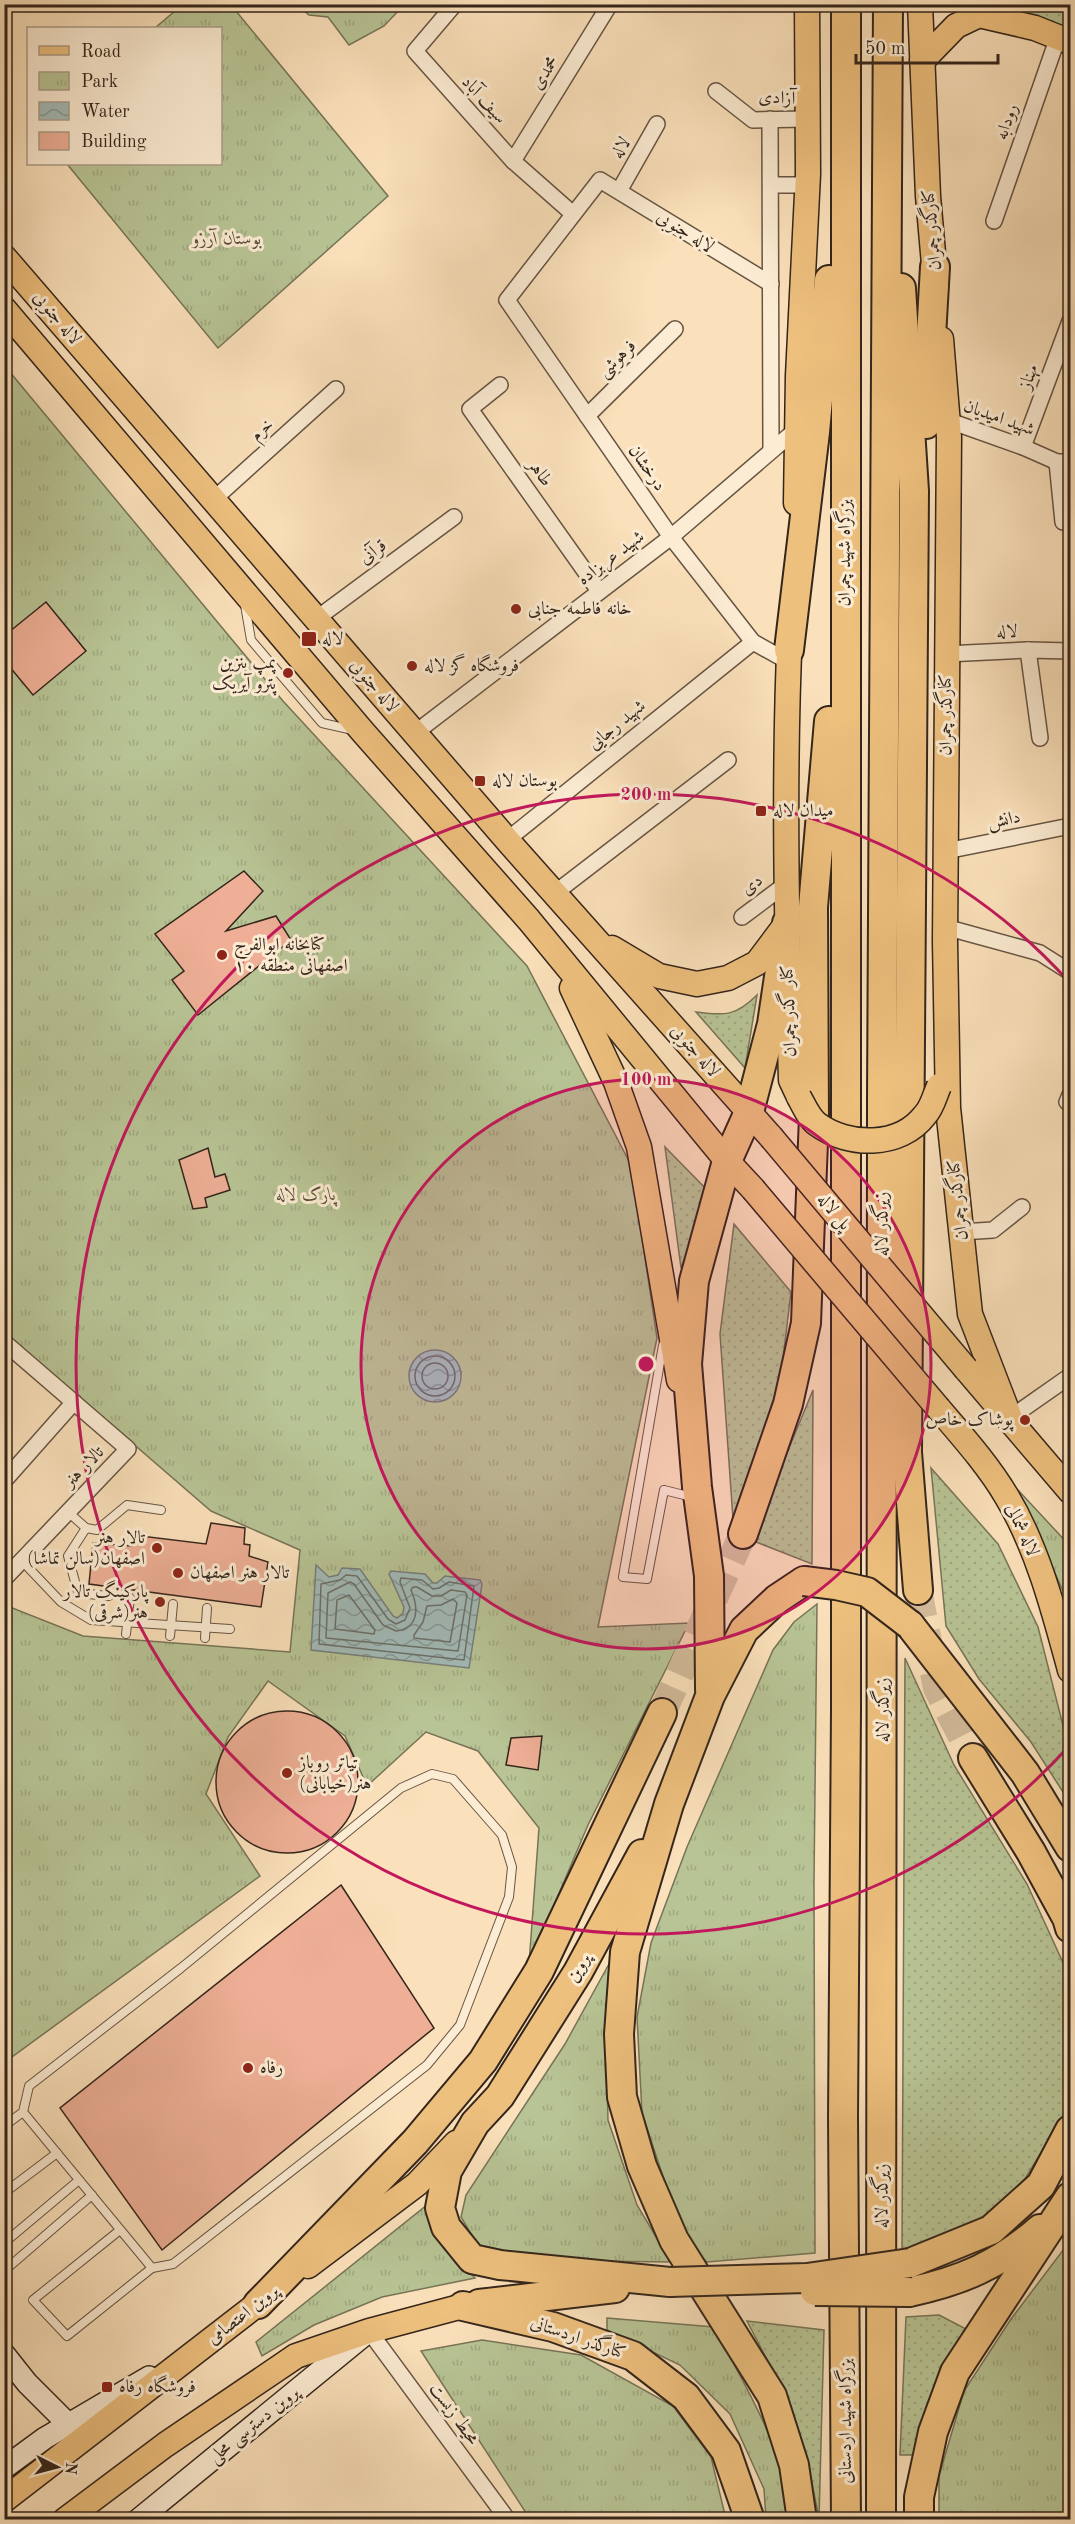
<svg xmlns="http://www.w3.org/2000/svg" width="1075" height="2524" viewBox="0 0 1075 2524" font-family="'Old Standard TT',Amiri,serif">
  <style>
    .grass { fill: url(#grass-dots); stroke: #767458; stroke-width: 1.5 }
    .park { fill: url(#park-tufts); stroke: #767458; stroke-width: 1.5 }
    .water { fill: url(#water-waves); stroke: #767f7a; stroke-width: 1.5 }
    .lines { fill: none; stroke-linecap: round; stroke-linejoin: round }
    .shore { stroke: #6b706a; stroke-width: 1.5 }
    .building { fill: #eeaf96; stroke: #34251b; stroke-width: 1.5 }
    .highway-tunnel { stroke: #d3bb9b; stroke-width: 28; stroke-dasharray: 28 14; stroke-linecap: butt }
    .lane-casing { stroke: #665443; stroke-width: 10 }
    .street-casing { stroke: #665443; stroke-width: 18 }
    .secondary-casing { stroke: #34251b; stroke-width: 24 }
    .primary-casing { stroke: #34251b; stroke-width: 27 }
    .highway-casing { stroke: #34251b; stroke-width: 32 }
    .lane { stroke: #fcecd3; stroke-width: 8 }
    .street { stroke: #fcecd3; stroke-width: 15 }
    .secondary { stroke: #fcecd3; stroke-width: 21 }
    .primary { stroke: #eec07e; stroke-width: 24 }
    .highway { stroke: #eec07e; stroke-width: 28 }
    .primary-bridge-casing { stroke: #34251b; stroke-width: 27; stroke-linecap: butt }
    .highway-bridge-casing { stroke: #34251b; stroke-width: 32; stroke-linecap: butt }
    .primary-bridge { stroke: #eec07e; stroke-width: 24 }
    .highway-bridge { stroke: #eec07e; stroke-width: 28 }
    .ring { fill: none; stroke: #c2185b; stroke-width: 3 }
    .poi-dot { fill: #8f2418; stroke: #fcecd3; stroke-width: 2 }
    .labels { text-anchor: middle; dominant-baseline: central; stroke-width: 6; stroke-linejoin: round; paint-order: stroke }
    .street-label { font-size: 18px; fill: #34251b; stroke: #fcecd3 }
    .park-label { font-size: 18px; font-style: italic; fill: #554d3a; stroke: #fcecd3 }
    .poi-label { font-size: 18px; fill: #34251b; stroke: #fcecd3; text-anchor: start }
    .centre { fill: #c2185b; stroke: #fcecd3; stroke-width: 3 }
    .ring-label { font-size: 18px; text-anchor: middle; font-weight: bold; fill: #c2185b; stroke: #fcecd3; stroke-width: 6; stroke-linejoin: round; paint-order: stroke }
  </style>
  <defs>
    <pattern id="grass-dots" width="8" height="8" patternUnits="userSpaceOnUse" patternTransform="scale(1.5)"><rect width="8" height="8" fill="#b8c495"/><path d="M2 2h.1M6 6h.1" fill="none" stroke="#9fa880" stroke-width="1.8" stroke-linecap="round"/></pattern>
    <pattern id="park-tufts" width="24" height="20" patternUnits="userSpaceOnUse" patternTransform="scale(1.5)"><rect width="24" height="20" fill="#b8c495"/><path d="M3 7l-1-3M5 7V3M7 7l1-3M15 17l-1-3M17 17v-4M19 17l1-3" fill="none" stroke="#9fa880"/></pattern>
    <pattern id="water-waves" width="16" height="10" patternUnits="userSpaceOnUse" patternTransform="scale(1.5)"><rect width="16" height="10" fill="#a2bbb9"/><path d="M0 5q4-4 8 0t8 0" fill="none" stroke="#859896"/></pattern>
  </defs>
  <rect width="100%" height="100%" fill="#fbe1bb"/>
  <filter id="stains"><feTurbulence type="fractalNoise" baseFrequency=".00333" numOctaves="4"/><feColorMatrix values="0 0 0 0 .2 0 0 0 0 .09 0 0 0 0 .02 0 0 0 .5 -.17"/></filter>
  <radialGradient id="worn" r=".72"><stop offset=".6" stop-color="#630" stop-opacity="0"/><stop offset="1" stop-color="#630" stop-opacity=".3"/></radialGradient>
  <g class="grass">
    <path d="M995 5H1070V33Z"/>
    <path d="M757 995 745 1068 696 1012C725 1016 736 1016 757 995Z"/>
    <path d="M665 1147 709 1192 681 1268Z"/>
    <path d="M734 1224 791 1292 781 1375 758 1450 733 1519 720 1334Z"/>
    <path d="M813 1390 812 1564 751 1540Z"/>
    <path d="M931 1468 998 1544 1038 1627 1070 1753V1803L1031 1742 979 1679 946 1626Z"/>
    <path d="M905 1658 954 1765 1027 1884 1070 1978V2090L1062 2118 1025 2179 990 2215 941 2239 902 2251Z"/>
    <path d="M939 2315 968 2330 915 2455H900L906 2317Z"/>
    <path d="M747 2321 824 2330 819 2519 810 2473 789 2402Z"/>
  </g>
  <g class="park">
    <path d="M182 5H231L388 196 218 348 67 164H220V28H155Z"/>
    <path d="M297 5H404L384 26 349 45 328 17 309 15Z"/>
    <path d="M4 365 283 701 527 966 631 1165 657 1338 598 1627 689 1623 588 1825 529 1964 539 1828 478 1751 426 1732 367 1786 345 1736 268 1681 228 1737 206 1794 260 1876 5 2062V1605L83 1636 290 1652 300 1550 211 1511 5 1333Z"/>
    <path d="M1018 1490 1070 1546V1607Z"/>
    <path d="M817 1604 814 1883 815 2253 707 2262 684 2240 642 2113 637 2017 651 1943 687 1847 773 1650 794 1622Z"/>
    <path d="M615 1953 606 2025 608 2120 637 2205 671 2262 590 2261 482 2252 461 2217 466 2195 565 2044Z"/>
    <path d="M427 2205 455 2257 475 2278 382 2297 314 2325 262 2356 256 2342Z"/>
    <path d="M1070 2241V2519H939V2476L964 2391 1011 2319Z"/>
    <path d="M607 2318 714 2327C745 2387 787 2450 789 2519H766L764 2489 730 2414 680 2365 607 2330Z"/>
    <path d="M482 2340 581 2355 673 2406 711 2457 726 2519H530L421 2351Z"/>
  </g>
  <g class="water">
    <circle cx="435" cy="1376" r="26"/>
    <path d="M316 1565 329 1577 338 1575 342 1568 360 1569 393 1616 397 1618 403 1613 404 1607 389 1574 391 1571 425 1574 433 1583H437L445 1576 480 1580 482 1584 469 1668 311 1650Z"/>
  </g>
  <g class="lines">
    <g class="shore">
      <circle cx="435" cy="1376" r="20"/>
      <circle cx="435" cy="1376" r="13"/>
      <path d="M346 1575 357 1576 388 1619 396 1624 405 1620 410 1608 400 1582 401 1578 422 1580 433 1589 439 1588 449 1582 474 1586 464 1660 319 1644 321 1584 340 1580Z"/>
      <path d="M350 1582 354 1584 383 1625 396 1631C419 1628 419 1608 411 1590L413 1587H417L432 1596H441L451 1590 465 1592 467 1595 458 1651 326 1638 328 1593Z"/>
      <path d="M349 1595 375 1630 374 1634 335 1629 337 1600Z"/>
      <path d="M453 1599 457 1603 450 1642 414 1638V1635L423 1622 427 1606 441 1605Z"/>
    </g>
  </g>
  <g class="building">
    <path d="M46 602 86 651 33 695 4 660V636Z"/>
    <path d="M244 871 263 891 226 931 276 916 291 940 198 1015 172 980 184 971 155 934Z"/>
    <path d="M208 1148 215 1177 225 1174 230 1190 205 1198 207 1207 193 1209 179 1160Z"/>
    <path d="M211 1523 245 1528 244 1544 250 1545 249 1556 268 1562 261 1607 89 1584 93 1543 132 1546 133 1535 206 1544Z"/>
    <circle cx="287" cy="1782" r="71"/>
    <path d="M542 1736 538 1770 506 1765 511 1738Z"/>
    <path d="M341 1885 434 2028 162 2250 60 2108Z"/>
  </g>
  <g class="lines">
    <g class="highway-tunnel">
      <path d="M918 1590 937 1688 973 1758"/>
      <path d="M662 1713 743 1534"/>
    </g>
    <g class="lane-casing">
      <g id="lane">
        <path d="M245 605 251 640 322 723 353 730"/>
        <path d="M663 1345 623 1577 647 1579 664 1490 692 1497"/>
        <path d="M68 1512 86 1528 97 1530 127 1505 161 1510"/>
        <path d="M86 1528 68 1556 77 1589 88 1594 109 1596"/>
        <path d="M22 1561 61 1602 91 1620 230 1629"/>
        <path d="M126 1634 130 1598"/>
        <path d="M170 1636 173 1604"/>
        <path d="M205 1638 207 1608"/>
        <path d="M4 2126 23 2112 29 2086 181 1968 401 1788 432 1774 453 1779 502 1835 512 1867 509 1897 460 2025 427 2065 173 2264 152 2268 23 2112"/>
        <path d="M4 2193 57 2153"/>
        <path d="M120 2230 33 2300 67 2336 152 2268"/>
        <path d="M4 2243 79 2180"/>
        <path d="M4 2271 92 2195"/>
      </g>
    </g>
    <g class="street-casing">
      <g id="street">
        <path d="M455 4 415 51 513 161 573 214"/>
        <path d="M716 91 753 120 808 119"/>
        <path d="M770 119 771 449"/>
        <path d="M513 161 610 4"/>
        <path d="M771 185H807"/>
        <path d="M619 191 657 124"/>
        <path d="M994 221 1058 37"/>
        <path d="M771 284 600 180 507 300 671 537 753 642 789 662"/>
        <path d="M500 385 470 409 599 591"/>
        <path d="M587 416 675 329"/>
        <path d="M947 420 1023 447 1057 462H1070"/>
        <path d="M1023 447 1070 321"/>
        <path d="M1057 462 1063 522"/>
        <path d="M213 500 336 389"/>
        <path d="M316 619 454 517"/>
        <path d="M1028 650 1040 738"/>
        <path d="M946 654 1028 650 1070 651"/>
        <path d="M415 733 671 537 797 429"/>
        <path d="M507 840 753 642"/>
        <path d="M946 851 1070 826"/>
        <path d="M555 893 728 760"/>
        <path d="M742 917 786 884"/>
        <path d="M945 927 1040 953 1070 972"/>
        <path d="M1067 1102 1070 1095"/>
        <path d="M961 1232 993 1230 1022 1207"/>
        <path d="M4 1342 128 1449 4 1579"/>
        <path d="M1010 1418 1070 1376"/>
        <path d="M4 1481 74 1402"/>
        <path d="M369 2331 508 2520"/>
      </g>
    </g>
    <g class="secondary-casing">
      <g id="secondary">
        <path d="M4 2354 27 2383 68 2424"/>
        <path d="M4 2468 45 2438 149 2377"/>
        <path d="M138 2520 363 2336"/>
      </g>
    </g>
    <g class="primary-casing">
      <g id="primary">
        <path d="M920 4 928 196 936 287"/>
        <path d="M922 61 956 26 979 15 1035 28 1070 42"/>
        <path d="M4 257 507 840 771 1137"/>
        <path d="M4 309 363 732 529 920 727 1161 753 1189"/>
        <path d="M941 339 949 437 945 941 948 1108 970 1314 1010 1418"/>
        <path d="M796 503 798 376 808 174 807 4"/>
        <path d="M790 631C783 780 787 930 791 1080L799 1097"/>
        <path d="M612 948 659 976 697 984 728 978 757 963 787 923"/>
        <path d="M572 988 616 1082 639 1147 679 1380"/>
        <path d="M966 1369 1070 1491"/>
        <path d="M939 1409C963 1437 988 1465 1007 1497 1038 1549 1054 1611 1070 1670"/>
        <path d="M308 2266 417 2184 456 2143"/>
        <path d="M4 2500 273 2292"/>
        <path d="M65 2520 165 2445 296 2356 369 2331 463 2306"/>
      </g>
    </g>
    <g class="highway-casing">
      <g id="highway">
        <path d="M846 4V1709L843 2118 846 2520"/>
        <path d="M901 288 914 491 907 1452 918 1590"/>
        <path d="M926 424 935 267"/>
        <path d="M789 650 815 432 829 280"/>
        <path d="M743 1534 788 1404 806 1323 814 1116 813 907 829 721"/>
        <path d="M910 1625 1025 1773 1070 1847"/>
        <path d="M710 1689 709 1576 697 1487 687 1364 694 1281 727 1161 749 1112 772 1024 787 923"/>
        <path d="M973 1758 1031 1852 1067 1918 1070 1928"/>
        <path d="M642 1854 578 1972 500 2096 475 2123 447 2171 440 2208 446 2227 472 2259 500 2265 670 2282"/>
        <path d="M910 2263 991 2230 1041 2185 1070 2130"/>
        <path d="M909 2292C961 2281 999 2265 1040 2229"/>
        <path d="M258 2304 415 2142 483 2061 539 1971 662 1713"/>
        <path d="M479 2304 615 2288"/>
        <path d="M463 2306 553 2327 633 2356 686 2397 726 2451 750 2520"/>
        <path d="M802 2520 794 2465 772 2396 674 2240 642 2166 622 2097 619 2034 625 1952 669 1804 710 1696 744 1630 777 1599 804 1581"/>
        <path d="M881 2520 882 1099 888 4"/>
        <path d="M919 2520V2497L933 2432 955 2372 1070 2197"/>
      </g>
    </g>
    <use href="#lane" class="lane"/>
    <use href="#street" class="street"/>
    <use href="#secondary" class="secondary"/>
    <use href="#primary" class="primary"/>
    <use href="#highway" class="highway"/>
    <g class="primary-bridge-casing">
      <g id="primary-bridge">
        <path d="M799 1097C804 1106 809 1118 817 1124 848 1147 900 1148 925 1115 932 1108 935 1095 939 1086"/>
        <path d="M771 1137 966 1369"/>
        <path d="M753 1189 939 1409"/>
      </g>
    </g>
    <g class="highway-bridge-casing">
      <g id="highway-bridge">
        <path d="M804 1581 836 1585 867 1592 910 1625"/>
        <path d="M670 2282 807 2278 910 2263"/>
        <path d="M815 2291 909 2292"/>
      </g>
    </g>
    <use href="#primary-bridge" class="primary-bridge"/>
    <use href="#highway-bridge" class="highway-bridge"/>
  </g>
  <circle cx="646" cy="1364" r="285" fill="#c2185b" fill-opacity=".12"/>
  <g class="ring">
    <circle cx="646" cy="1364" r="285"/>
    <path d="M1070 1745A570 570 0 1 1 1070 983"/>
  </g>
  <g class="poi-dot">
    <circle cx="516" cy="609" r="6"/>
    <rect x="301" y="631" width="16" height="16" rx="3"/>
    <circle cx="412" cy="666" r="6"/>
    <circle cx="288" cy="673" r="6"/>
    <rect x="474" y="775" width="12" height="12" rx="3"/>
    <rect x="755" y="805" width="12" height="12" rx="3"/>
    <circle cx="222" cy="955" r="6"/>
    <circle cx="1025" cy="1420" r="6"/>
    <circle cx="157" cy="1548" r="6"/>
    <circle cx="178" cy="1573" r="6"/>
    <circle cx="160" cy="1602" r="6"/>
    <circle cx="287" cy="1773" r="6"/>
    <circle cx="248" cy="2068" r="6"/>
    <rect x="101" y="2381" width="12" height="12" rx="3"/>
  </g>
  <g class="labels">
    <g class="street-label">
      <text transform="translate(545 73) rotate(-58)">محمدی</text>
      <text transform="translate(777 98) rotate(3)">آزادی</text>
      <text transform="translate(484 100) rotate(48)">سیف آباد</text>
      <text transform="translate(1007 122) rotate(-71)">رودابه</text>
      <text transform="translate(621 148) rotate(-60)">لاله</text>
      <text transform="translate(932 230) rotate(-95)">کنارگذر چمران</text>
      <text transform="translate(685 232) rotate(32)">لاله جنوبی</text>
      <text transform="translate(57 318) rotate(50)">لاله جنوبی</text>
      <text transform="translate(617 359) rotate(-44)">فرهوشی</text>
      <text transform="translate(1029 377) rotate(-69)">مهناز</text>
      <text transform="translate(999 418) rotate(20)">شهید امیدیان</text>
      <text transform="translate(262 430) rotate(-42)">خرم</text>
      <text transform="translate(647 468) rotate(55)">درخشان</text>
      <text transform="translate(540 473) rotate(55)">طاهر</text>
      <text transform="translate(373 552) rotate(-36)">قرآنی</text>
      <text transform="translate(845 553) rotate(-90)">بزرگراه شهید چمران</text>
      <text transform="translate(611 558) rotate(-37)">شهید عربزاده</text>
      <text transform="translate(1007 632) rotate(-3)">لاله</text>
      <text transform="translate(374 686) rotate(49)">لاله جنوبی</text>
      <text transform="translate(946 715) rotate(-90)">کنارگذر چمران</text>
      <text transform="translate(617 725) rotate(-39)">شهید رجایی</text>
      <text transform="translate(1004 820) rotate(-11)">دانش</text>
      <text transform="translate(752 885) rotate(-37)">دی</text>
      <text transform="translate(789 1011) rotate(-92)">کنار گذر چمران</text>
      <text transform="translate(695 1051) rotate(48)">لاله جنوبی</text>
      <text transform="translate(958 1200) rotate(-96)">کنارگذر چمران</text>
      <text transform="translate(834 1212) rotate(50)">پل لاله</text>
      <text transform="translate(882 1224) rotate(-90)">زیرگذر لاله</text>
      <text transform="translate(84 1467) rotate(-46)">تالار هنر</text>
      <text transform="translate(1022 1530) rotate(65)">لاله شمالی</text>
      <text transform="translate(883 1710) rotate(-90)">زیرگذر لاله</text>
      <text transform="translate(579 1968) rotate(-60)">پروین</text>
      <text transform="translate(882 2196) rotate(-90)">زیرگذر لاله</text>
      <text transform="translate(243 2315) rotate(-38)">پروین اعتصامی</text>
      <text transform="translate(578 2338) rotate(19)">کنارگذر اردستانی</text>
      <text transform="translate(454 2414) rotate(54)">محیط زیست</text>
      <text transform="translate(846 2421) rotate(-90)">بزرگراه شهید اردستانی</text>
      <text transform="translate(254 2425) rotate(-39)">پروین دسترسی محلی</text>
    </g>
    <g class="park-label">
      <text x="227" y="239">بوستان آرزو</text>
      <text x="306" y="1195">پارک لاله</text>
    </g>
    <g class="poi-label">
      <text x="528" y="609">خانه فاطمه جنابی</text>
      <text x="322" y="639">لاله</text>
      <text x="276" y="663" text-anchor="end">پمپ بنزین<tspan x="276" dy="21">پترو آیریک</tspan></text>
      <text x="424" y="666">فروشگاه گز لاله</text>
      <text x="492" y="781">بوستان لاله</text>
      <text x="773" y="811">میدان لاله</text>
      <text x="234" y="945">کتابخانه ابوالفرج<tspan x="234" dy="21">اصفهانی منطقه ۱۰</tspan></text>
      <text x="1013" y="1420" text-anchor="end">پوشاک خاص</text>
      <text x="145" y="1538" text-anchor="end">تالار هنر<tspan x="145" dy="21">اصفهان(سالن تماشا)</tspan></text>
      <text x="190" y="1573">تالار هنر اصفهان</text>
      <text x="148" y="1592" text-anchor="end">پارکینگ تالار<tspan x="148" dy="21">هنر(شرقی)</tspan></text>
      <text x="299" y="1763">تیاتر روباز<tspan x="299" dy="21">هنر(خیابانی)</tspan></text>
      <text x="260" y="2068">رفاه</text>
      <text x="119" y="2387">فروشگاه رفاه</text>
    </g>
  </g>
  <circle cx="646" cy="1364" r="9" class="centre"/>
  <g class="ring-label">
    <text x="646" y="800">200 m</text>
    <text x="646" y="1085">100 m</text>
  </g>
  <rect width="1075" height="2524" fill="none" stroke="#fbe1bb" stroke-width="24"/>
  <rect x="6" y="6" width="1063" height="2512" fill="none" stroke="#34251b" stroke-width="3"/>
  <rect x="12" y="12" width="1051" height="2500" fill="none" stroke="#34251b" stroke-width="1.5"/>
  <rect x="27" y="27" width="195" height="138" fill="#fcecd3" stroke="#ac9c89" stroke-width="1.5"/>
  <rect x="39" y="46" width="30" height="9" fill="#eec07e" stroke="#ac9c89" stroke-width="1.5"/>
  <text x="81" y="57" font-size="18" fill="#34251b">Road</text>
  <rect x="39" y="72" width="30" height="18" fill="url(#park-tufts)" stroke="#ac9c89" stroke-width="1.5"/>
  <text x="81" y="87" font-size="18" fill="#34251b">Park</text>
  <rect x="39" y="102" width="30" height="18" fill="url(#water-waves)" stroke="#ac9c89" stroke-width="1.5"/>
  <text x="81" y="117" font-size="18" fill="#34251b">Water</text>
  <rect x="39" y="132" width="30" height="18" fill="#eeaf96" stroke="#ac9c89" stroke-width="1.5"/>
  <text x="81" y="147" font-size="18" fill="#34251b">Building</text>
  <g transform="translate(57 2467) rotate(96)" stroke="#fcecd3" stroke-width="4.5" paint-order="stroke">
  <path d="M0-4.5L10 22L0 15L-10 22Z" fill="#34251b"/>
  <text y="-9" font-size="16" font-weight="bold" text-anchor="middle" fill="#34251b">N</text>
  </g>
  <path d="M856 54v9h142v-9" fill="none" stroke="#34251b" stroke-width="3"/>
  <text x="865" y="54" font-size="18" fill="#34251b" stroke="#fcecd3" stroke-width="4.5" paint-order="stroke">50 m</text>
  <rect width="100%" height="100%" filter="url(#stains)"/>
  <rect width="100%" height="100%" fill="url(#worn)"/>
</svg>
